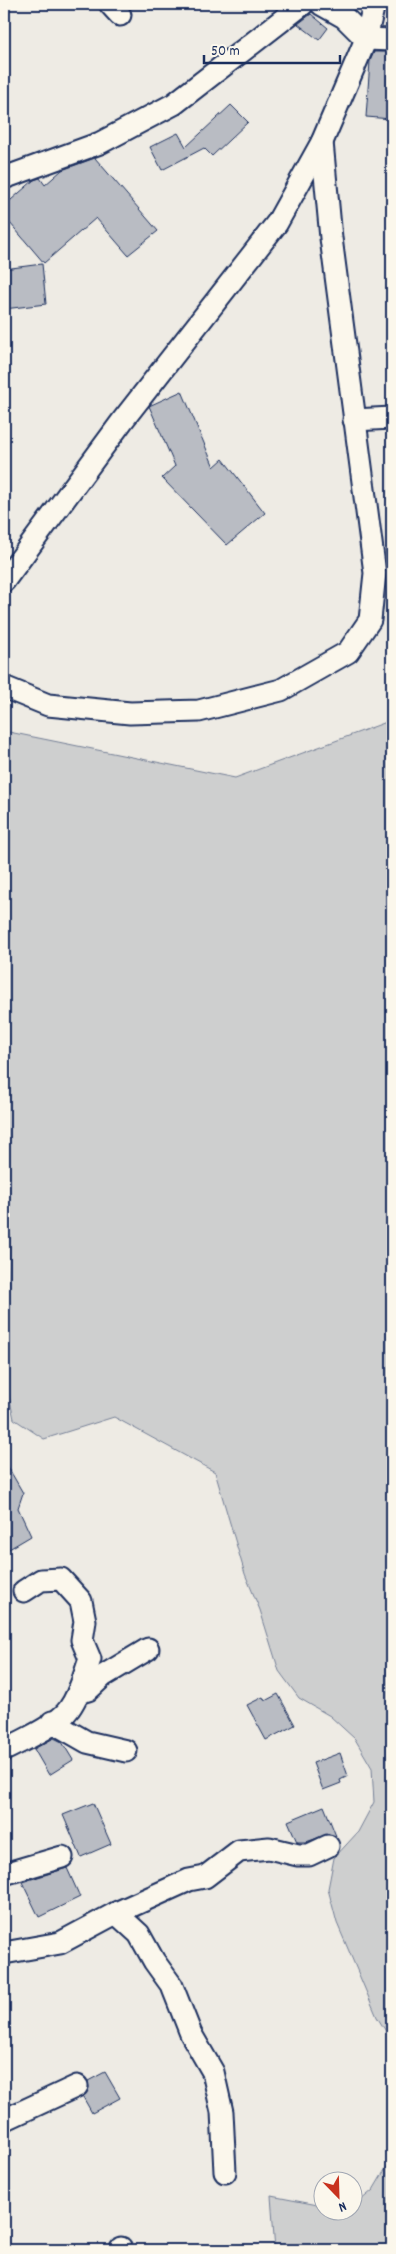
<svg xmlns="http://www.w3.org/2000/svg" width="396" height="2254" viewBox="0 0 396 2254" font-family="Dekko,sans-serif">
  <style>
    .green { fill: #cecfcf; stroke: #747f96 }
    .building { fill: #b9bcc3; stroke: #1b2f5e }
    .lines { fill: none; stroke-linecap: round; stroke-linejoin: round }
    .minor-casing { stroke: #1b2f5e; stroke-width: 25 }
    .minor { stroke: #fbf7ec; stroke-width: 21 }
  </style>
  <rect width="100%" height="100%" fill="#eeebe4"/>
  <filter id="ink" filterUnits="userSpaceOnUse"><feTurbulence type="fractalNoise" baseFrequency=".02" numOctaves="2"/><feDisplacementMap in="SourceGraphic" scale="10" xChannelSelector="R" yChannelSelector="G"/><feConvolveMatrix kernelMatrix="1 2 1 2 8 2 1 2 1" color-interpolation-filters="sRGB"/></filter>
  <g filter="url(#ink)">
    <g class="green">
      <path d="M392 720V2041L377 2017 337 1923 328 1889 334 1858 358 1832 374 1802 372 1768 355 1739 330 1716 299 1698 279 1671 260 1610 245 1574 215 1472 114 1417 44 1439 14 1419 4 1373V1338L8 1321 10 1235 4 1224V731L235 778Z"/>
      <path d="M392 2158V2250H275L271 2196 323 2206 324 2212H354V2206L373 2190Z"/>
    </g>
    <g class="building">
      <path d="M311 14 328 28 319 40 298 24Z"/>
      <path d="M374 52H392V119L366 117 370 61Z"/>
      <path d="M231 105 248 122 212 156 204 148 162 170 150 147 178 133 186 147Z"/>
      <path d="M95 158 158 231 128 255 96 218 44 263 4 216V206L34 180 40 178 45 185 62 170Z"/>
      <path d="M42 264 46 304 4 309V269Z"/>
      <path d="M182 391 214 467 223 459 265 513 227 545 162 478 175 466 149 406Z"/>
      <path d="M4 1460 23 1493 18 1508 31 1536 4 1552Z"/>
      <path d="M278 1694 295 1725 266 1740 247 1705 263 1697 265 1701Z"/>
      <path d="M54 1738 62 1742 73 1760 49 1775 34 1749Z"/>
      <path d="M340 1753 348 1776 340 1780 341 1783 323 1790 313 1763Z"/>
      <path d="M93 1803 111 1844 81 1857 63 1815Z"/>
      <path d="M324 1806 336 1836 329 1834 306 1842H297L288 1821Z"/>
      <path d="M67 1868 80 1897 39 1917 22 1882Z"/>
      <path d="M105 2072 120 2098 92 2113 83 2097 89 2088 88 2081Z"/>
    </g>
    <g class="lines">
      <g class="minor-casing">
        <g id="minor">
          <path d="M110 4 120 15"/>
          <path d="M321 4 344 17 366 39 392 40"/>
          <path d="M4 178 100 143 174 104 303 4"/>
          <path d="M354 420 392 418"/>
          <path d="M4 581 123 420 277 223 322 142 366 39 374 4"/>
          <path d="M4 687 48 705 130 713 199 711 281 690 348 652 370 620 375 573 331 238 322 142"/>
          <path d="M78 1693 88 1690 103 1676 148 1649"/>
          <path d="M52 1722 87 1742 126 1751"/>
          <path d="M4 1750C22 1741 58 1725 69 1709 80 1694 84 1675 90 1659L82 1640 85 1621 81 1601 61 1579 41 1580 24 1591"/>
          <path d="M4 1874 62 1857"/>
          <path d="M116 1913 139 1934 154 1961 172 1986 191 2034 213 2072 222 2112 225 2172"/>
          <path d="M4 1953 60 1943 116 1913 189 1880 205 1877 239 1851 269 1848 298 1855H309L328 1846"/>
          <path d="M4 2120 77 2086"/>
          <path d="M121 2250V2248"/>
        </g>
      </g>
      <use href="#minor" class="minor"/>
    </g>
  </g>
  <rect width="396" height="2254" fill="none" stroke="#fbf7ec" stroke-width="20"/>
  <rect x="10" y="10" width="376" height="2234" fill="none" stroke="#1b2f5e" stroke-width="2" filter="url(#ink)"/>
  <g transform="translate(338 2196) rotate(157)"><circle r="24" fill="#fbf7ec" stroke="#a1a7b3"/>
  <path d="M0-4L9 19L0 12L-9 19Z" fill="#c8321e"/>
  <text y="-8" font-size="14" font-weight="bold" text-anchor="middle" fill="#1b2f5e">N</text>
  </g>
  <path d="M204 55v8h136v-8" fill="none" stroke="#1b2f5e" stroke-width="2.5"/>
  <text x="211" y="55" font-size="15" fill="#1b2f5e" stroke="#fbf7ec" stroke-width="4" paint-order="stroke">50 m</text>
</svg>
